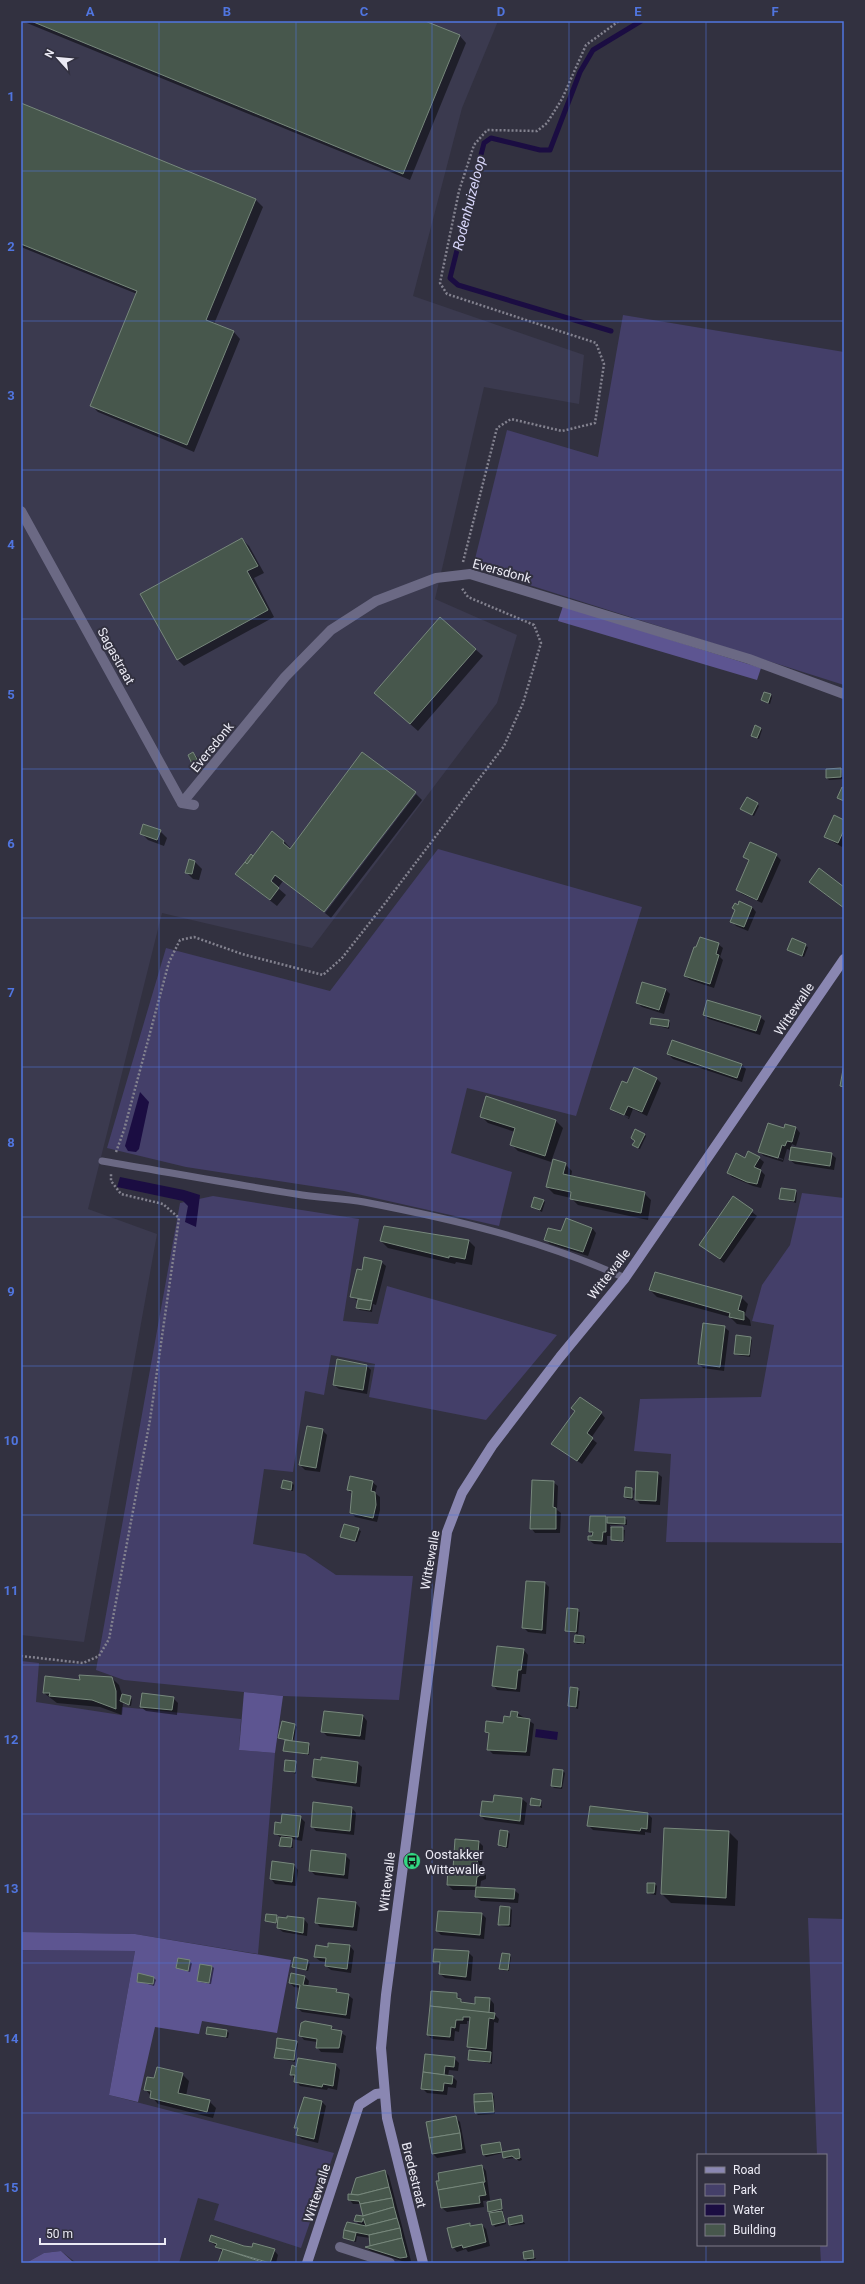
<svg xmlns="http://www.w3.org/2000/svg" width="865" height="2284" viewBox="0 0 865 2284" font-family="Roboto,sans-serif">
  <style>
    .built { fill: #3b3a4f }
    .green { fill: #443f69 }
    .forest { fill: #5d5591 }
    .water { fill: #1b0d42 }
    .shadow { fill: #0007; fill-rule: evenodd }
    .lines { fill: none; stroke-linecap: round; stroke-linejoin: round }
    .stream { stroke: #1b0d42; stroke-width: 5 }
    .building { fill: #47574c; stroke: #77887c }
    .path { stroke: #83828f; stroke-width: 2.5; stroke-dasharray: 2 2; stroke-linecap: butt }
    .lane { stroke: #6b6984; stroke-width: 7 }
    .street { stroke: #6b6984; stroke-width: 10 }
    .secondary { stroke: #8a87b2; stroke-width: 10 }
    .grid { fill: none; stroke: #5075df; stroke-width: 1; stroke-opacity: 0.55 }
    .labels { text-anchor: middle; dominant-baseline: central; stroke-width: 4; stroke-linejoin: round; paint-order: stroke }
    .street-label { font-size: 13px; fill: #ebeaf4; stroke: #323140 }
    .poi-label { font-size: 13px; fill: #ebeaf4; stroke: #323140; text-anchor: start }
    .water-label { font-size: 14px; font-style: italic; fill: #dad8fc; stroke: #323140 }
    .neatline { fill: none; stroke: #5075df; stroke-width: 1.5 }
    .grid-label { font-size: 13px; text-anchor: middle; font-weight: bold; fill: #5075df }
  </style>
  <rect width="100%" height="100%" fill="#323140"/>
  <path class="built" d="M21 21H498L462 108 413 296 584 355 579 404 484 387 435 599 517 635 497 703 312 948 162 913 88 1209 157 1234 84 1642 21 1635Z"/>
  <g class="green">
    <path d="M623 315 844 352V685L473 567 507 430 598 457Z"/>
    <path d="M438 849 642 907 576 1116 467 1088 451 1153 512 1172 499 1226 344 1191 186 1167 107 1148 166 948 330 991Z"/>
    <path d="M802 1193 844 1198V1543L666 1542 671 1454 634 1451 640 1399 761 1397 774 1325 752 1321 762 1285 790 1245Z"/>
    <path d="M213 1196 359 1219 343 1321 378 1324 387 1286 557 1335 486 1420 369 1397 375 1364 331 1355 324 1395 305 1391 293 1472 264 1469 253 1544 305 1554 336 1575 413 1576 399 1700 283 1696 124 1680 96 1670 180 1203Z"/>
    <path d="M21 1661 39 1663 36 1702 121 1715 122 1707 241 1719 239 1750 275 1753 258 1954 135 1934 21 1932Z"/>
    <path d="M808 1918 844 1919V2263H821L820 2245H826V2155H817Z"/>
    <path d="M21 1950 135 1951 109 2095 334 2153 301 2248 214 2220 219 2204 198 2198 179 2263H80L75 2262 61 2251 44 2253 26 2263H21Z"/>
  </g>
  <g class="forest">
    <path d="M563 606 761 668 757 680 558 621Z"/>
    <path d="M244 1692 283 1696 275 1753 239 1750Z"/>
    <path d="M21 1932 135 1934 291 1960 277 2033 202 2021 199 2034 155 2027 138 2102 109 2095 135 1951 21 1950Z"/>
    <path d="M61 2251 74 2263H26L44 2253Z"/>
  </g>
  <g class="water">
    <path d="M140 1092 149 1102 139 1149 136 1152 128 1151 125 1146Z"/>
    <path d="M120 1177 184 1190 200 1195 196 1227 185 1222 188 1206 183 1201 117 1187Z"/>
    <path d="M536 1729 558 1732 557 1740 535 1737Z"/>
  </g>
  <g class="shadow">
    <path d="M22 21H423L460 36 466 43 410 180Z"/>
    <path d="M21 104 256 200 263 207 214 324 234 332 240 339 194 452 98 412 91 405 137 294 21 247Z"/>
    <path d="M242 539 249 546 264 573 254 578 274 617 184 666 177 659Z"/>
    <path d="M440 618 483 656 418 731 382 699Z"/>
    <path d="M771 695 772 697 770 704 762 700Z"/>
    <path d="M761 728 762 730 759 739 755 737 753 735Z"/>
    <path d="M193 753 200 760 204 768 200 770 193 763Z"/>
    <path d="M840 769 843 779 829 780 827 778Z"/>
    <path d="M414 792 323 912 283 881 278 888 286 895 277 906 236 874 249 864 246 861 251 855 253 857 284 841 291 849Z"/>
    <path d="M416 794 422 800 331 918 325 913Z"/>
    <path d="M757 804 759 806 754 816 741 809Z"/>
    <path d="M844 821V844L842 847 825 837Z"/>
    <path d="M160 831 167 838 164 846 148 840 141 833Z"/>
    <path d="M776 855 781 860 762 903 742 894 737 890 749 862 745 857Z"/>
    <path d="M190 861 195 862 202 869 199 880 193 879 187 873Z"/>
    <path d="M810 882 844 888V908L815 887Z"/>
    <path d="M738 906 752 907 756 912 748 931 736 926 732 921Z"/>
    <path d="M793 940 808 947 804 957 788 950Z"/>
    <path d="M718 944 723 948 720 957 723 960 714 988 690 980 685 976Z"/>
    <path d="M666 990 670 994 664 1014 642 1007 637 1003Z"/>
    <path d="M704 1015 760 1017 765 1021 760 1035 709 1019Z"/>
    <path d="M668 1021 670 1023 669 1029 651 1024Z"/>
    <path d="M668 1054 742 1065 746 1069 742 1082 673 1059Z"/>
    <path d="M634 1068 657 1079 661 1083 647 1116 633 1109 629 1119 611 1109 628 1085ZM615 1110 629 1117 628 1118 615 1112Z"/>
    <path d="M487 1098 556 1121 563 1128 551 1162 518 1151 511 1144 515 1132 488 1123 481 1116Z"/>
    <path d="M796 1128 800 1133 796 1146 792 1144 790 1150 787 1149 783 1162 764 1156 759 1152 784 1129ZM763 1152 783 1159V1160L763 1154Z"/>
    <path d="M644 1134 646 1136 640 1149 636 1147Z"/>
    <path d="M831 1154 836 1158 834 1170 795 1164 790 1160Z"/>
    <path d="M759 1158 764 1162 760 1170 765 1175 761 1188 753 1186 732 1177 728 1173 745 1159Z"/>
    <path d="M565 1164 572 1171 571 1177 644 1193 651 1200 648 1220 578 1205 571 1198 554 1194 547 1187Z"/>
    <path d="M795 1191 797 1193 796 1203 781 1199Z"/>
    <path d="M733 1197 757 1216 724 1263 700 1244Z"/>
    <path d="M543 1200 545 1202 542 1212 532 1207Z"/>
    <path d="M592 1228 596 1233 588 1256 550 1244 545 1239 561 1232Z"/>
    <path d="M468 1240 475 1247 472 1265 456 1262 455 1264 388 1248 381 1241Z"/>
    <path d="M381 1262 386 1266 376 1305 373 1304 372 1312 360 1310 358 1308 359 1302 352 1297 363 1271Z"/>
    <path d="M650 1290 741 1297 748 1304 745 1315 750 1320 751 1326 737 1324 730 1317 657 1297Z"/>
    <path d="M724 1327 729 1331 724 1371 703 1368 699 1364Z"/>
    <path d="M750 1338 752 1340 750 1357 737 1355 735 1353Z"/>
    <path d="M367 1366 371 1370 367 1394 339 1389 334 1385Z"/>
    <path d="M576 1411 601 1413 605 1418 591 1438 597 1443 582 1464 557 1448Z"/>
    <path d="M322 1430 327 1435 320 1472 305 1470 300 1465Z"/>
    <path d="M657 1473 662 1477 660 1505 640 1504 636 1499Z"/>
    <path d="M372 1482 377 1486 375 1493 380 1497V1510L377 1522 355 1517 351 1512 352 1494 348 1490Z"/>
    <path d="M553 1482 558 1486 557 1510 561 1513 560 1533H535L531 1528Z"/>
    <path d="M292 1483 294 1485 293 1491 282 1488Z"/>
    <path d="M632 1489 634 1491 633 1500 627 1499 625 1497Z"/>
    <path d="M606 1517 608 1520 625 1518 627 1520V1525H610V1528L625 1530 624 1542 614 1541 612 1536H607V1545L594 1544 589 1540 593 1537 590 1532Z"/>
    <path d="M345 1525 361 1531 357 1542 341 1537Z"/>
    <path d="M545 1583 549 1587 546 1634 528 1632 523 1627Z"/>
    <path d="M568 1609 580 1612 578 1634 566 1631Z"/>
    <path d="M576 1636 584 1637 586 1639 585 1644H577L575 1642Z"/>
    <path d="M524 1650 528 1655 526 1674H522L520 1692 497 1690 493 1685Z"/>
    <path d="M112 1678 119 1685 122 1695 132 1699 131 1706 123 1703 122 1715 100 1707 57 1703 44 1693Z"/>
    <path d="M571 1689 580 1691 578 1709 569 1706Z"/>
    <path d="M173 1698 178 1703 177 1715 146 1711 141 1707Z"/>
    <path d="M517 1713 534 1724 530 1756 493 1754 488 1749 490 1736 486 1732 504 1724Z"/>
    <path d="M363 1716 367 1721 365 1740 327 1736 322 1731Z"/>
    <path d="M295 1725 297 1727 293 1742 308 1744 310 1746 309 1755 284 1751 286 1741 280 1738Z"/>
    <path d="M322 1761 357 1763 362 1767 360 1787 317 1781 313 1776Z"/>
    <path d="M295 1762 297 1764 296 1774 285 1770Z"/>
    <path d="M563 1771 565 1773 562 1789 554 1788 552 1786Z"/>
    <path d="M495 1796 522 1799 527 1803 524 1825 485 1820 481 1816 493 1803Z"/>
    <path d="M541 1801 542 1808 531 1804Z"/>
    <path d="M352 1808 356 1813 354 1835 316 1831 312 1826Z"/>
    <path d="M647 1813 652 1818 651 1833 645 1832V1835L593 1830 588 1825Z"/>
    <path d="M300 1817 305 1822 302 1841 292 1839 293 1848 282 1847 280 1845 281 1838 275 1833 282 1824Z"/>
    <path d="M508 1832 510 1834 508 1848 501 1847 499 1845Z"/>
    <path d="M729 1832 738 1841 735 1906 671 1903 662 1894Z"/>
    <path d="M479 1842 483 1846 482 1868 486 1873V1879L481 1881 480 1888 514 1890 519 1894 518 1903 481 1901 476 1897 477 1890H453L448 1885 454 1870Z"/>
    <path d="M345 1855 350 1860 348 1879 315 1875 310 1870Z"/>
    <path d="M273 1862 294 1865 298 1870 296 1886 275 1884 271 1879Z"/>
    <path d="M655 1884 657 1886 656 1895 650 1894 648 1892Z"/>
    <path d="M356 1903 360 1908 357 1931 320 1927 316 1922Z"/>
    <path d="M510 1908 512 1910 511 1927 501 1926 499 1924Z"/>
    <path d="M462 1912 482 1914 486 1918 484 1939 441 1935 437 1931 461 1914Z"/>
    <path d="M276 1916 278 1918 304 1919 308 1924 307 1936 283 1932 278 1928V1924L266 1921Z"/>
    <path d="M350 1946 354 1951 351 1973 331 1970 326 1966 327 1962 320 1961 315 1957 328 1948Z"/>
    <path d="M468 1952 473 1957 471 1981 445 1978 440 1974 441 1966 434 1961Z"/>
    <path d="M509 1955 511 1957 509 1971 502 1970 500 1968Z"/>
    <path d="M295 1958 310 1963 308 1971 293 1967Z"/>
    <path d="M179 1959 192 1963 190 1972 177 1968Z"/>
    <path d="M212 1966 214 1968 211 1984 200 1982 198 1980Z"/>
    <path d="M305 1977 309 1981 308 1987 336 1990 339 1993 348 1995 353 1999 350 2019 302 2012 297 2007 301 1988 294 1987 290 1983Z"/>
    <path d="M154 1978 156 1980 154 1986 138 1981Z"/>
    <path d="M456 1994 465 2004 476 2005 490 1999 494 2004V2014L499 2019 498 2023 494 2022 492 2064 470 2059 473 2051 468 2046 470 2021H467V2024H460L459 2032 455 2031 454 2041 432 2039 428 2035Z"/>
    <path d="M331 2027 346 2036 343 2053 321 2052 317 2047V2042L304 2040 300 2035Z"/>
    <path d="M208 2028 227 2031 229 2033 228 2038 209 2035 207 2033Z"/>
    <path d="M296 2042 298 2044 295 2062 275 2057Z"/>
    <path d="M426 2055 454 2058 459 2063 458 2071 449 2070 448 2076 453 2077 457 2081 456 2088 448 2087 447 2095 427 2093 423 2089Z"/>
    <path d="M299 2059 336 2065 340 2070 337 2090 328 2088 327 2090 300 2086 291 2074 297 2068Z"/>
    <path d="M182 2074 189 2081 186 2096 209 2101 216 2108 213 2118 158 2104 145 2089 154 2079Z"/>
    <path d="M492 2094 494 2096 495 2114 478 2115 476 2113 475 2095Z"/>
    <path d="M305 2098 322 2102 326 2106 318 2143 302 2139 297 2135 298 2130 295 2128Z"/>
    <path d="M455 2117 460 2122 466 2153 437 2158 433 2154Z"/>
    <path d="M500 2143 503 2152 518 2150 522 2160 519 2161 515 2158 506 2159 503 2153 486 2157 484 2155Z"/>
    <path d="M482 2166 486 2171 490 2200 483 2201 484 2207 447 2212 442 2208 437 2182Z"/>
    <path d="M385 2171 389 2176 411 2261 405 2262 371 2251 367 2248 371 2247 370 2238 357 2236 356 2242 344 2238 347 2223 361 2226 355 2220 364 2217 361 2204H353L349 2199 357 2179Z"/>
    <path d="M500 2200 506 2224 495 2227 489 2211Z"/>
    <path d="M521 2216 525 2224 512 2226 510 2225Z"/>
    <path d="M470 2224 473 2227 482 2225 486 2229 490 2246 468 2252 466 2249 457 2252 453 2247Z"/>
    <path d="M210 2241 274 2250 278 2255 276 2263H219L223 2252Z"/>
    <path d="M532 2251 536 2259 527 2261 524 2252Z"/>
  </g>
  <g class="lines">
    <path class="stream" d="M611 331 458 285 450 278 484 143 491 138 540 150H550L580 72 593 50 641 21"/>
  </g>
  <g class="building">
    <path d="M31 21H425L460 35 403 174Z"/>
    <path d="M21 103 256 199 206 320 234 331 187 445 90 406 137 291 21 244Z"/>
    <path d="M242 538 258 566 247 571 268 610 177 660 140 594Z"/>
    <path d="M440 617 476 649 410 724 374 693Z"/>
    <path d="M764 692 771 694 768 703 761 700Z"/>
    <path d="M755 725 761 728 757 738 751 736Z"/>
    <path d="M193 752 198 761 192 764 188 755Z"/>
    <path d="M362 752 416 792 324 912 275 875 271 881 279 888 270 900 235 874 245 862 247 864 272 831 284 841 283 843 290 849Z"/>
    <path d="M841 768V777L826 778V769Z"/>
    <path d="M842 787 844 788V801L837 798Z"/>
    <path d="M747 797 758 803 752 815 740 809Z"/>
    <path d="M834 815 844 820V830L838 843 824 837Z"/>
    <path d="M143 824 161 830 157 840 140 834Z"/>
    <path d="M750 842 777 854 757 900 736 890 749 860 743 857Z"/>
    <path d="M251 854 253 856 247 864 245 862Z"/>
    <path d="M189 859 195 861 192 874 185 873Z"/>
    <path d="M819 868 844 887V908L809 882Z"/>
    <path d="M739 901 752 907 744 927 730 922 735 910 732 908 735 903 738 905Z"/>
    <path d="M700 937 719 943 716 954 719 955 710 984 684 976 694 947H696Z"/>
    <path d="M792 938 806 944 802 956 787 950Z"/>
    <path d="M642 982 666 989 659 1010 636 1003Z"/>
    <path d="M707 1000 761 1016 756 1031 703 1015Z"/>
    <path d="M651 1018 669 1020 668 1027 650 1024Z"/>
    <path d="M672 1040 742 1064 737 1078 667 1054Z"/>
    <path d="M844 1064V1087L840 1086Z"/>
    <path d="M634 1067 657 1078 642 1112 628 1106 624 1115 610 1109 622 1081 627 1083Z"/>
    <path d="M486 1096 556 1120 545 1156 510 1145 515 1128 480 1117Z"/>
    <path d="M768 1123 784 1128 785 1124 796 1127 792 1142 787 1141 785 1146 782 1145 778 1158 758 1152Z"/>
    <path d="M635 1129 645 1134 638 1148 632 1145 635 1141 631 1138Z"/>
    <path d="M791 1147 832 1153 830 1166 789 1160Z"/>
    <path d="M748 1151 760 1157 754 1167 761 1170 757 1184 747 1182 727 1173 736 1153 745 1158Z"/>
    <path d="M553 1159 566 1163 563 1174 645 1192 641 1213 570 1199 571 1192 546 1187Z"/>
    <path d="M781 1188 796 1190 794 1201 779 1199Z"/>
    <path d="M733 1196 753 1210 720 1259 699 1245Z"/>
    <path d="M534 1197 544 1200 540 1210 531 1207Z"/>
    <path d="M566 1218 592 1228 583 1252 544 1240 548 1228 561 1231Z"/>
    <path d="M384 1226 469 1240 465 1259 449 1256V1258L380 1241Z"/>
    <path d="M364 1257 382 1261 372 1301 350 1297 357 1269 362 1270Z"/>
    <path d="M655 1272 742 1296 738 1310 744 1312V1320L729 1317 730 1313 649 1290Z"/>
    <path d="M358 1299 372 1301 370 1310 356 1308Z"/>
    <path d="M703 1323 725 1326 720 1367 698 1364Z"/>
    <path d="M736 1335 751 1337 749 1355 734 1354Z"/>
    <path d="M337 1359 367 1365 363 1390 333 1385Z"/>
    <path d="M580 1397 602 1412 587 1433 593 1438 577 1461 551 1444 575 1411 571 1408Z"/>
    <path d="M307 1426 323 1429 316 1468 299 1465Z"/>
    <path d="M636 1471 658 1472 656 1501 635 1500Z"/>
    <path d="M350 1476 373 1481 371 1491 375 1492 376 1505 373 1518 350 1513 352 1491 347 1490Z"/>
    <path d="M283 1480 292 1482 291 1490 281 1488Z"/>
    <path d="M532 1480 554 1481 553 1507 556 1508V1529H530Z"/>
    <path d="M625 1487 632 1488V1498L624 1497Z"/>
    <path d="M590 1516H606V1532H603L602 1541 588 1540V1536H592L593 1532H589Z"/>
    <path d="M607 1517H625V1524L607 1523Z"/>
    <path d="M344 1524 359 1528 355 1541 340 1537Z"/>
    <path d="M611 1527H623V1541L611 1540Z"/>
    <path d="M526 1581 545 1582 542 1630 522 1628Z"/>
    <path d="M567 1608 578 1609 576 1632 565 1631Z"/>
    <path d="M575 1635 584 1636V1643L574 1642Z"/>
    <path d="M497 1646 524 1649 521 1670H518L516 1689 492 1686Z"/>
    <path d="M79 1675 112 1677 116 1691V1709L92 1700 49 1696 50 1693H43L45 1676 80 1680Z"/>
    <path d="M570 1687 578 1688 576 1707 568 1706Z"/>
    <path d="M142 1693 174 1697 172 1710 140 1707Z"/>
    <path d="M122 1694 131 1696 129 1705 120 1701Z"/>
    <path d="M324 1711 363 1715 360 1736 321 1732Z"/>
    <path d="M511 1711 518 1712 517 1717 530 1719 526 1752 487 1750 489 1733 485 1732 486 1721 503 1723 504 1716 510 1717Z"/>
    <path d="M282 1721 295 1724 292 1741 278 1738Z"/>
    <path d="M285 1740 309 1743 308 1754 283 1751Z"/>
    <path d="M321 1757 358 1762 356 1783 312 1777 314 1759 321 1760Z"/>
    <path d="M285 1760 296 1761 295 1772 284 1771Z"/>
    <path d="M553 1769 563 1770 561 1787 551 1786Z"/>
    <path d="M494 1795 522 1798 520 1821 480 1816 482 1801 493 1802Z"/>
    <path d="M531 1798 541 1800 540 1806 530 1805Z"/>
    <path d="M313 1802 352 1807 350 1831 311 1827Z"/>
    <path d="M590 1806 648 1813 647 1829 641 1828 640 1831 587 1826Z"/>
    <path d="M282 1814 301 1816 298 1837 274 1834 275 1822 281 1823Z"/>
    <path d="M664 1828 729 1831 726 1898 661 1894Z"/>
    <path d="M500 1830 508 1831 506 1847 498 1845Z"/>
    <path d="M281 1837 292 1838 291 1847 279 1846Z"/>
    <path d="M455 1839 479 1841 477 1865 482 1867V1874L477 1877 476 1886 447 1885 448 1868 453 1869Z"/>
    <path d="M311 1850 346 1854 344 1875 309 1871Z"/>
    <path d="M272 1861 294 1864 292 1882 270 1879Z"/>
    <path d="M647 1883H655L654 1893H647Z"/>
    <path d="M476 1887 515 1889 514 1899 475 1897Z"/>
    <path d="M318 1898 356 1902 353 1927 315 1923Z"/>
    <path d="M500 1906 510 1907 509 1925H498Z"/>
    <path d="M438 1911 482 1913 480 1935 436 1931Z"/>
    <path d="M266 1914 277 1915 276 1923 265 1921Z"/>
    <path d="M287 1916 304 1918 303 1933 277 1928 278 1917 287 1918Z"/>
    <path d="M328 1943 350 1945 347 1969 325 1966 326 1958 314 1957 316 1945 328 1947Z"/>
    <path d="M434 1949 469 1951 466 1977 439 1974 440 1962H433Z"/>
    <path d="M502 1953 510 1954 508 1970 499 1969Z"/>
    <path d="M294 1957 308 1960 306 1970 292 1967Z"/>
    <path d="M178 1958 190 1960 188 1971 176 1968Z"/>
    <path d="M200 1964 212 1966 209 1983 197 1981Z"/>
    <path d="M138 1973 154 1977 153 1984 137 1982Z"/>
    <path d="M291 1973 305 1976 303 1985 337 1989 336 1992 349 1994 346 2015 296 2008 300 1985 289 1983Z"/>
    <path d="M431 1991 457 1993V1998L461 1999V2002L475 2004V1997L490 1998 489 2013 430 2006Z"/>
    <path d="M430 2006 495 2013 494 2019 489 2018 486 2049 467 2047 470 2017H463V2020H456L455 2028 451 2027 450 2037 427 2035Z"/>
    <path d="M305 2021 332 2026 331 2029 342 2031 339 2048H316L317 2039 299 2036 301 2023Z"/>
    <path d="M207 2027 227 2030 226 2037 206 2034Z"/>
    <path d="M277 2038 297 2041 295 2051 276 2048Z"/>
    <path d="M276 2048 295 2051 294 2060 274 2058Z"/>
    <path d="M469 2050 491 2052 490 2062 468 2060Z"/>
    <path d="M425 2054 455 2057 454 2067 445 2066 444 2075 423 2072Z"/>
    <path d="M298 2058 336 2064 333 2086 323 2084 322 2087 294 2082 295 2075H290L292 2065 296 2067Z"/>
    <path d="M157 2067 183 2073 178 2093 210 2100 207 2112 150 2098 151 2091 144 2090 147 2077 154 2078Z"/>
    <path d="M423 2072 453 2076 452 2084 444 2083 443 2091 421 2089Z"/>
    <path d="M492 2093 493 2101 474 2102V2094Z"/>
    <path d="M304 2097 322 2101 314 2139 296 2135 298 2128H294Z"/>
    <path d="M493 2101 494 2112 475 2113 474 2102Z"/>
    <path d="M456 2116 460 2133 429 2138 426 2122Z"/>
    <path d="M460 2133 462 2149 432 2154 429 2138Z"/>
    <path d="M500 2142 502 2152 483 2155 481 2145Z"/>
    <path d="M519 2149 520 2158 516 2159 512 2156 503 2158 502 2152Z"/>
    <path d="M482 2165 485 2182 438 2190 436 2181H439L438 2173Z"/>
    <path d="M385 2170 389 2187 358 2195 351 2194 356 2178Z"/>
    <path d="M483 2182 486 2195 479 2196 480 2203 441 2208 438 2190Z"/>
    <path d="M389 2187 392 2198 360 2204 359 2201 348 2200V2194L358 2195Z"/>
    <path d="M392 2198 394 2207 363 2216 360 2204Z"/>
    <path d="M501 2199 502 2209 488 2212 487 2202Z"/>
    <path d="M394 2207 397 2218 366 2226 363 2218 362 2222 354 2221 356 2215 363 2216Z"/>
    <path d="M502 2211 505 2222 492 2225 489 2213Z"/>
    <path d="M522 2215 523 2222 509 2225 508 2218Z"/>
    <path d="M397 2218 400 2228 369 2235 344 2230 347 2222 366 2226Z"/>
    <path d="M470 2223V2226L482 2224 486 2242 463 2248 462 2245 452 2248 447 2228Z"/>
    <path d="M400 2228 402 2238 370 2246 369 2235Z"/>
    <path d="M344 2230 356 2233 354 2241 343 2238Z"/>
    <path d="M211 2235 244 2246 252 2247 253 2243 275 2249 270 2263 215 2247 217 2244 209 2241Z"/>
    <path d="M402 2238 407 2257 400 2258 365 2247Z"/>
    <path d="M223 2249 265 2263H218Z"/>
    <path d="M533 2250 534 2258 524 2259 523 2252Z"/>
  </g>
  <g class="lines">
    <g class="path">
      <path d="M463 562 497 428 511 419 562 431 595 423 604 364 596 343 447 294 440 283 459 191 474 145 487 130 537 131 547 123 562 99 586 45 619 21"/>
      <path d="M116 1152 124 1130 169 962 180 940 194 937 242 954 323 975 342 958 386 902 504 746 523 703 541 643 534 625 468 597 461 587"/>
      <path d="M21 1656 83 1663 99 1656 109 1639 150 1420 179 1218 163 1204 121 1194 111 1181V1174"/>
    </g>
    <path class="lane" d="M102 1161C167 1172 231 1184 296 1194 318 1198 342 1198 364 1202 453 1219 542 1240 625 1278"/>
    <g class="street">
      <path d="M21 511 182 803 194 805"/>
      <path d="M182 803 285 677 331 630 376 601 436 578 470 574 749 659 844 694"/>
      <path d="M340 2247 390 2263"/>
    </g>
    <g class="secondary">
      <path d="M307 2263 359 2105 376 2094 384 2093"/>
      <path d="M423 2263 387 2118 381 2048 386 1995 447 1532 462 1493 492 1446 560 1357 625 1278 844 959"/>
    </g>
  </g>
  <path class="grid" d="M159 21V2263M296 21V2263M432 21V2263M569 21V2263M706 21V2155M21 171H844M21 321H844M21 470H844M21 619H844M21 769H844M21 918H844M21 1067H844M21 1217H844M21 1366H844M21 1515H844M21 1665H844M21 1814H844M21 1963H844M21 2113H844M706 2245V2263"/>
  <defs>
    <g id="bus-disc" transform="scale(0.9)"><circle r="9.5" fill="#32d882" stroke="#323140"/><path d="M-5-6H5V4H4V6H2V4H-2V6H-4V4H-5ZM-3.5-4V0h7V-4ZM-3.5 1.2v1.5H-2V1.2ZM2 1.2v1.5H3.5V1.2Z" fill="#111"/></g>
  </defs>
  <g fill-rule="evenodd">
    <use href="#bus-disc" x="412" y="1861"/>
  </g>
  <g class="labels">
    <g class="street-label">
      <text transform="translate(502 571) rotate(15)">Eversdonk</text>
      <text transform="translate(116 656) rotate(61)">Sagastraat</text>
      <text transform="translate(212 747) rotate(-51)">Eversdonk</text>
      <text transform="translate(794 1009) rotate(-56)">Wittewalle</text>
      <text transform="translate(609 1274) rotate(-52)">Wittewalle</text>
      <text transform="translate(430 1560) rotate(-80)">Wittewalle</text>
      <text transform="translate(387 1882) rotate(-83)">Wittewalle</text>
      <text transform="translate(414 2175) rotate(76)">Bredestraat</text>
      <text transform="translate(317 2193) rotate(-72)">Wittewalle</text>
    </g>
    <g class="poi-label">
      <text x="425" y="1854">Oostakker<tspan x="425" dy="15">Wittewalle</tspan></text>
    </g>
    <g class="water-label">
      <text transform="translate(469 203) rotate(-76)">Rodenhuizeloop</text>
    </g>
  </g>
  <rect width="865" height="2284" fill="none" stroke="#323140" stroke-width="44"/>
  <rect x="697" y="2154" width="130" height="92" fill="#323140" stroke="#7c7b88"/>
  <rect x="705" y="2167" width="20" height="6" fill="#8a87b2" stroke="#7c7b88"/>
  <text x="733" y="2174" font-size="12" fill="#ebeaf4">Road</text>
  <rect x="705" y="2184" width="20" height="12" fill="#443f69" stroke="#7c7b88"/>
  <text x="733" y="2194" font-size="12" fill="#ebeaf4">Park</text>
  <rect x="705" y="2204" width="20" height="12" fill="#1b0d42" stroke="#7c7b88"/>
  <text x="733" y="2214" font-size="12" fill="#ebeaf4">Water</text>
  <rect x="705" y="2224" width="20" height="12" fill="#47574c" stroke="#7c7b88"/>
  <text x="733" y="2234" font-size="12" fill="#ebeaf4">Building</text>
  <g transform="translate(58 58) rotate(297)" stroke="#323140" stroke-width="3" paint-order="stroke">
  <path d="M0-3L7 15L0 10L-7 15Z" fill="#ebeaf4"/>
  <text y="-6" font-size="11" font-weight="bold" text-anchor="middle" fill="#ebeaf4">N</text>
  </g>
  <path d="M40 2238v6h125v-6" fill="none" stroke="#ebeaf4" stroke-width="2"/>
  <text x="46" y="2238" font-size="12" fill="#ebeaf4" stroke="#323140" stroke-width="3" paint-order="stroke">50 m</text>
  <rect x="22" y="22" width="821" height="2240" class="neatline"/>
  <g class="grid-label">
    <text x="90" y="16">A</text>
    <text x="227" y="16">B</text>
    <text x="364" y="16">C</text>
    <text x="501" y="16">D</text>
    <text x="638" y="16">E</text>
    <text x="775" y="16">F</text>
    <text x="11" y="101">1</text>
    <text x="11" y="251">2</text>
    <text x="11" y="400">3</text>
    <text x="11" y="549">4</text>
    <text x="11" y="699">5</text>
    <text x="11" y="848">6</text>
    <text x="11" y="997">7</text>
    <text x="11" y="1147">8</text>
    <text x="11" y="1296">9</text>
    <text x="11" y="1445">10</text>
    <text x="11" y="1595">11</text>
    <text x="11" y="1744">12</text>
    <text x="11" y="1893">13</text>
    <text x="11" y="2043">14</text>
    <text x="11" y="2192">15</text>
  </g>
</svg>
